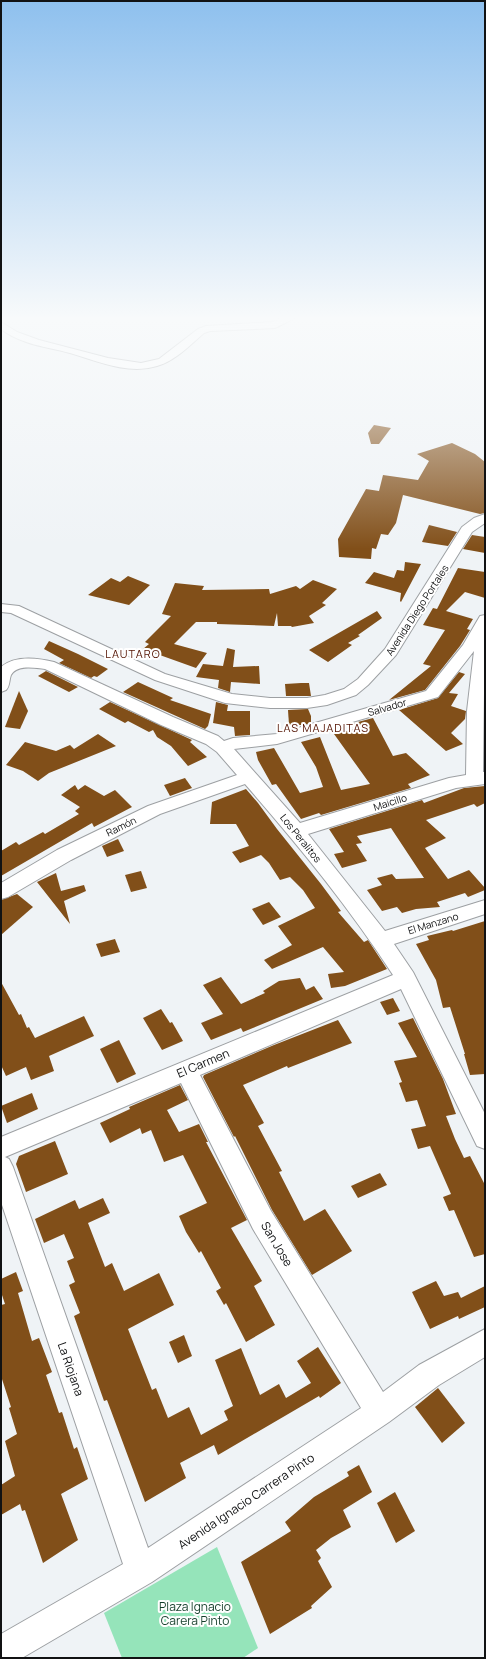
<svg xmlns="http://www.w3.org/2000/svg" width="486" height="1659" viewBox="0 0 486 1659" font-family="Manrope,sans-serif">
  <style>
    .green { fill: #95e4ba }
    .building { fill: #814f19 }
    .lines { fill: none; stroke-linecap: round; stroke-linejoin: round }
    .street-casing { stroke: #9da0a3; stroke-width: 2 }
    .street { fill: #fff; fill-rule: evenodd }
    .labels { text-anchor: middle; dominant-baseline: central; stroke-width: 4; stroke-linejoin: round; paint-order: stroke }
    .street-label { font-size: 10px; fill: #111213; stroke: #fff }
    .neighbourhood-label { font-size: 11px; letter-spacing: 1px; fill: #531200; stroke: #fff }
    .near-street-label { font-size: 12px; fill: #111213; stroke: #fff }
    .near-park-label { font-size: 12px; fill: #153f2b; stroke: #fff }
  </style>
  <rect width="100%" height="100%" fill="#eff3f6"/>
  <path class="green" d="M217 1547 258 1648 243 1658H122L104 1613Z"/>
  <g class="building">
    <path d="M374 425 391 428 379 444H371L368 433Z"/>
    <path d="M452 443 475 454 485 462V513L480 514 403 495 396 523 388 535 381 534 376 549 372 548 371 559 339 557 338 539 366 489 379 491 383 475 418 480 429 461 417 454Z"/>
    <path d="M429 525 457 532 448 546 422 542Z"/>
    <path d="M472 535 485 537V553L463 549Z"/>
    <path d="M405 562 421 564 401 602 400 601 401 593 365 583 374 572 394 578 397 570 404 571Z"/>
    <path d="M458 568 485 572V598L465 592 446 611 473 619 467 629 470 630 460 646 425 690 389 700 431 666 423 664 445 630 423 625 433 608 437 609Z"/>
    <path d="M128 576 150 585 129 605 88 595 111 578 120 582Z"/>
    <path d="M313 580 337 589 322 603 326 605 309 616 314 623 292 627 291 626H278L277 613 274 626 217 624V622H196L174 644 207 653 196 668 143 649 149 644 145 642 171 616 162 614 175 583 204 586 202 590 269 589 270 594 296 586 300 589Z"/>
    <path d="M377 611 382 618 358 635 360 636 348 643 352 645 328 662 309 650Z"/>
    <path d="M49 641 78 654 108 669 97 677 94 676 91 678 59 663 64 660 44 649Z"/>
    <path d="M227 648 235 650 233 667 259 666 260 684 231 682 230 692 218 688 219 680 196 677 203 664 223 666Z"/>
    <path d="M46 671 78 687 69 692 38 676Z"/>
    <path d="M459 672 465 674 449 693 458 694 451 706 466 711 465 719 451 733 463 744 446 751 399 710 438 698Z"/>
    <path d="M138 682 173 698 170 700 211 714 208 726 205 729 123 692Z"/>
    <path d="M301 683H309L311 696H286L285 684Z"/>
    <path d="M19 691 28 711 20 729 5 727Z"/>
    <path d="M110 702 192 740 190 742 207 757 188 766 171 746 157 737 153 730 149 732 128 721 125 723 99 709Z"/>
    <path d="M216 702 228 705 227 711H250V735L235 736 234 727 213 723Z"/>
    <path d="M308 709 311 716V723L303 725H289L288 710Z"/>
    <path d="M373 718 393 756 406 753 430 775 408 784 411 788 321 815 319 813 301 819 276 784 272 785 258 760 256 752 274 748 300 793 323 787 316 767 301 742 320 737 341 790 370 784 334 734 355 729 354 723Z"/>
    <path d="M98 734 116 746 49 773 38 781 23 771 6 765 25 742 56 751 70 745 74 749Z"/>
    <path d="M185 778 192 788 170 796 164 785Z"/>
    <path d="M75 785 78 790 85 785 104 796 115 790 132 807 94 827 92 823 1 876V851L16 842 19 845 43 832 45 834 79 814 75 811 80 807 61 795Z"/>
    <path d="M485 786V803L477 807 474 804 426 820 446 838 425 848 448 879 469 870 485 888V890L468 897 465 893 437 902 440 907 416 909 402 913 397 907 382 911 367 890 382 885 377 878 392 874 396 879 424 878 391 828 357 836 362 843 356 844 367 861 342 868 334 854 344 852 329 829 422 800 424 803 464 788Z"/>
    <path d="M246 789 258 803 277 829 321 884 341 911 338 912 364 942 368 940 387 969 345 986 331 988 328 974 344 972 323 947 272 969 264 960 292 945 278 926 315 908 303 890 290 877 280 880 269 863 261 855 240 863 232 852 249 846 236 824H210L212 802Z"/>
    <path d="M118 839 124 851 107 857 102 846Z"/>
    <path d="M141 871 147 888 131 892 125 875Z"/>
    <path d="M56 873 61 891 84 885 86 891 64 901 70 924 37 882Z"/>
    <path d="M17 894 33 907 1 935V900Z"/>
    <path d="M269 902 281 917 263 925 252 909Z"/>
    <path d="M485 921V1074L470 1075 464 1054H465L450 1007 443 1008 436 980 416 944 429 940 427 936 452 930 453 931Z"/>
    <path d="M115 939 120 952 101 957 96 944Z"/>
    <path d="M221 977 241 1004 265 993 263 991 279 981 300 978 306 990 314 986 323 999 243 1032 241 1028 211 1040 201 1023 223 1014 203 985Z"/>
    <path d="M1 982 19 1015 21 1014 27 1028 29 1027 35 1038 84 1016 94 1036 49 1056 54 1071 31 1080 26 1067 6 1076 1 1065Z"/>
    <path d="M393 998 400 1011 387 1015 380 1002Z"/>
    <path d="M161 1009 170 1023 172 1022 183 1041 162 1050 143 1018Z"/>
    <path d="M413 1018 443 1079 456 1114 446 1116 455 1139 464 1158 470 1156 485 1185V1254L474 1257 454 1210 449 1211 443 1197 451 1194 430 1146 418 1149 411 1129 426 1126 417 1100 406 1102 399 1083 402 1082 394 1061 417 1057 398 1023Z"/>
    <path d="M338 1020 352 1043 288 1068 287 1066 243 1085 264 1123 258 1126 282 1171 279 1172 304 1221 325 1209 352 1251 312 1275 272 1210 235 1136 234 1137 203 1077 204 1075 274 1045Z"/>
    <path d="M119 1040 136 1074 117 1083 100 1049Z"/>
    <path d="M180 1085 188 1100 167 1110 179 1132 199 1124 208 1142H206L247 1220 231 1228 262 1281 254 1286 275 1325 246 1342 226 1303 224 1305 216 1291 221 1288 201 1251 199 1253 186 1232 179 1216 207 1203 183 1155 164 1162 151 1130 142 1134 140 1128 110 1143 100 1123 130 1109 129 1107Z"/>
    <path d="M32 1093 38 1109 7 1123 1 1106Z"/>
    <path d="M55 1141 68 1174 26 1192 16 1164 19 1156Z"/>
    <path d="M380 1173 387 1185 358 1198 351 1186Z"/>
    <path d="M103 1198 110 1213 88 1223 105 1267 112 1263 124 1291 159 1273 174 1305 128 1329 152 1390 156 1388 168 1418 189 1407 201 1435 228 1420 224 1411 233 1406 215 1360 241 1348 260 1395 279 1384 286 1398 311 1383 297 1361 318 1347 341 1383 320 1398 319 1396 218 1455 214 1445 180 1463 186 1478 145 1502 107 1400 104 1401 74 1316 80 1313 69 1285 75 1282 67 1261 74 1258 64 1234 44 1243 35 1219 75 1200 79 1209Z"/>
    <path d="M16 1272 23 1291 18 1293 32 1341 39 1338 52 1372 46 1375 59 1413 62 1412 74 1449 77 1447 88 1479 61 1494 78 1540 43 1563 25 1510 22 1511 20 1504 1 1515V1485L15 1476 5 1441 17 1434 9 1408 11 1407 1 1376V1305L5 1304 1 1292V1279Z"/>
    <path d="M436 1281 444 1296 458 1292 461 1298 485 1286V1307L459 1319 458 1316 430 1329 412 1292Z"/>
    <path d="M184 1335 192 1356 178 1363 169 1342Z"/>
    <path d="M438 1388 465 1423 442 1443 415 1407Z"/>
    <path d="M359 1465 372 1492 343 1510 351 1527 331 1538 316 1550 321 1558 318 1561 332 1587 311 1606 312 1608 270 1634 241 1562 291 1531 285 1522 314 1497 349 1476 347 1472Z"/>
    <path d="M395 1492 415 1531 396 1543 377 1503Z"/>
  </g>
  <g class="lines">
    <g class="street-casing">
      <g id="street">
        <path d="M285 317H297L275 328 210 331 204 333C190 345 175 361 157 366 128 375 97 361 70 353 47 347 20 344 1 329V322L17 332 39 340 108 358 141 363 159 359 198 329 206 326 273 322Z"/>
        <path d="M485 514V523L472 532 396 655 368 685 356 695 327 705 307 708H270L225 703 155 680 11 613 1 612V604L19 606 165 674 232 694 270 698H307L325 695 344 689 358 679 385 649 462 527 474 518Z"/>
        <path d="M485 615 483 772H485V784L456 788 308 834 385 931 485 900V914L394 944 413 972 485 1114V1149L477 1146 401 989 200 1075 271 1211 383 1392 419 1365 485 1329V1357L439 1385 389 1422 152 1582 22 1658H1V1634L123 1564 1 1202V1137L393 975C349 907 298 845 245 784L160 814 71 860 8 897 1 899V883L57 850 148 806 237 775 217 752 206 744 161 725 45 669C36 668 17 664 11 675 9 680 10 686 6 690L1 692V667C15 655 38 658 54 662L173 717 218 736 224 741 233 738 277 734 426 691 463 645 480 616ZM474 651 467 711 466 775 449 778 300 823 234 749 277 744 438 697ZM181 1083 253 1229 361 1408 148 1548 13 1167 9 1159 5 1157Z"/>
      </g>
    </g>
    <use href="#street" class="street"/>
  </g>
  <linearGradient id="sky" x2="0" y2="1"><stop stop-color="#8ec0ee"/><stop offset="0.58" stop-color="#f8fafb"/><stop offset="1" stop-color="#f8fafb" stop-opacity="0"/></linearGradient>
  <rect width="486" height="549" fill="url(#sky)"/>
  <g class="labels">
    <g class="street-label">
      <text transform="translate(417 610) rotate(-57)">Avenida Diego Portales</text>
      <text transform="translate(387 707) rotate(-16)">Salvador</text>
      <text transform="translate(390 802) rotate(-17)">Maicillo</text>
      <text transform="translate(121 826) rotate(-26)">Ramón</text>
      <text transform="translate(301 838) rotate(51)">Los Peralitos</text>
      <text transform="translate(433 923) rotate(-17)">El Manzano</text>
    </g>
    <g class="neighbourhood-label">
      <text x="133" y="653">LAUTARO</text>
      <text x="323" y="727">LAS MAJADITAS</text>
    </g>
    <g class="near-street-label">
      <text transform="translate(203 1063) rotate(-23)">El Carmen</text>
      <text transform="translate(277 1244) rotate(59)">San Jose</text>
      <text transform="translate(71 1369) rotate(71)">La Riojana</text>
      <text transform="translate(246 1501) rotate(-34)">Avenida Ignacio Carrera Pinto</text>
    </g>
    <g class="near-park-label">
      <text x="195" y="1606">Plaza Ignacio<tspan x="195" dy="14">Carera Pinto</tspan></text>
    </g>
  </g>
  <rect width="486" height="1659" fill="none" stroke="#111213" stroke-width="4"/>
</svg>
